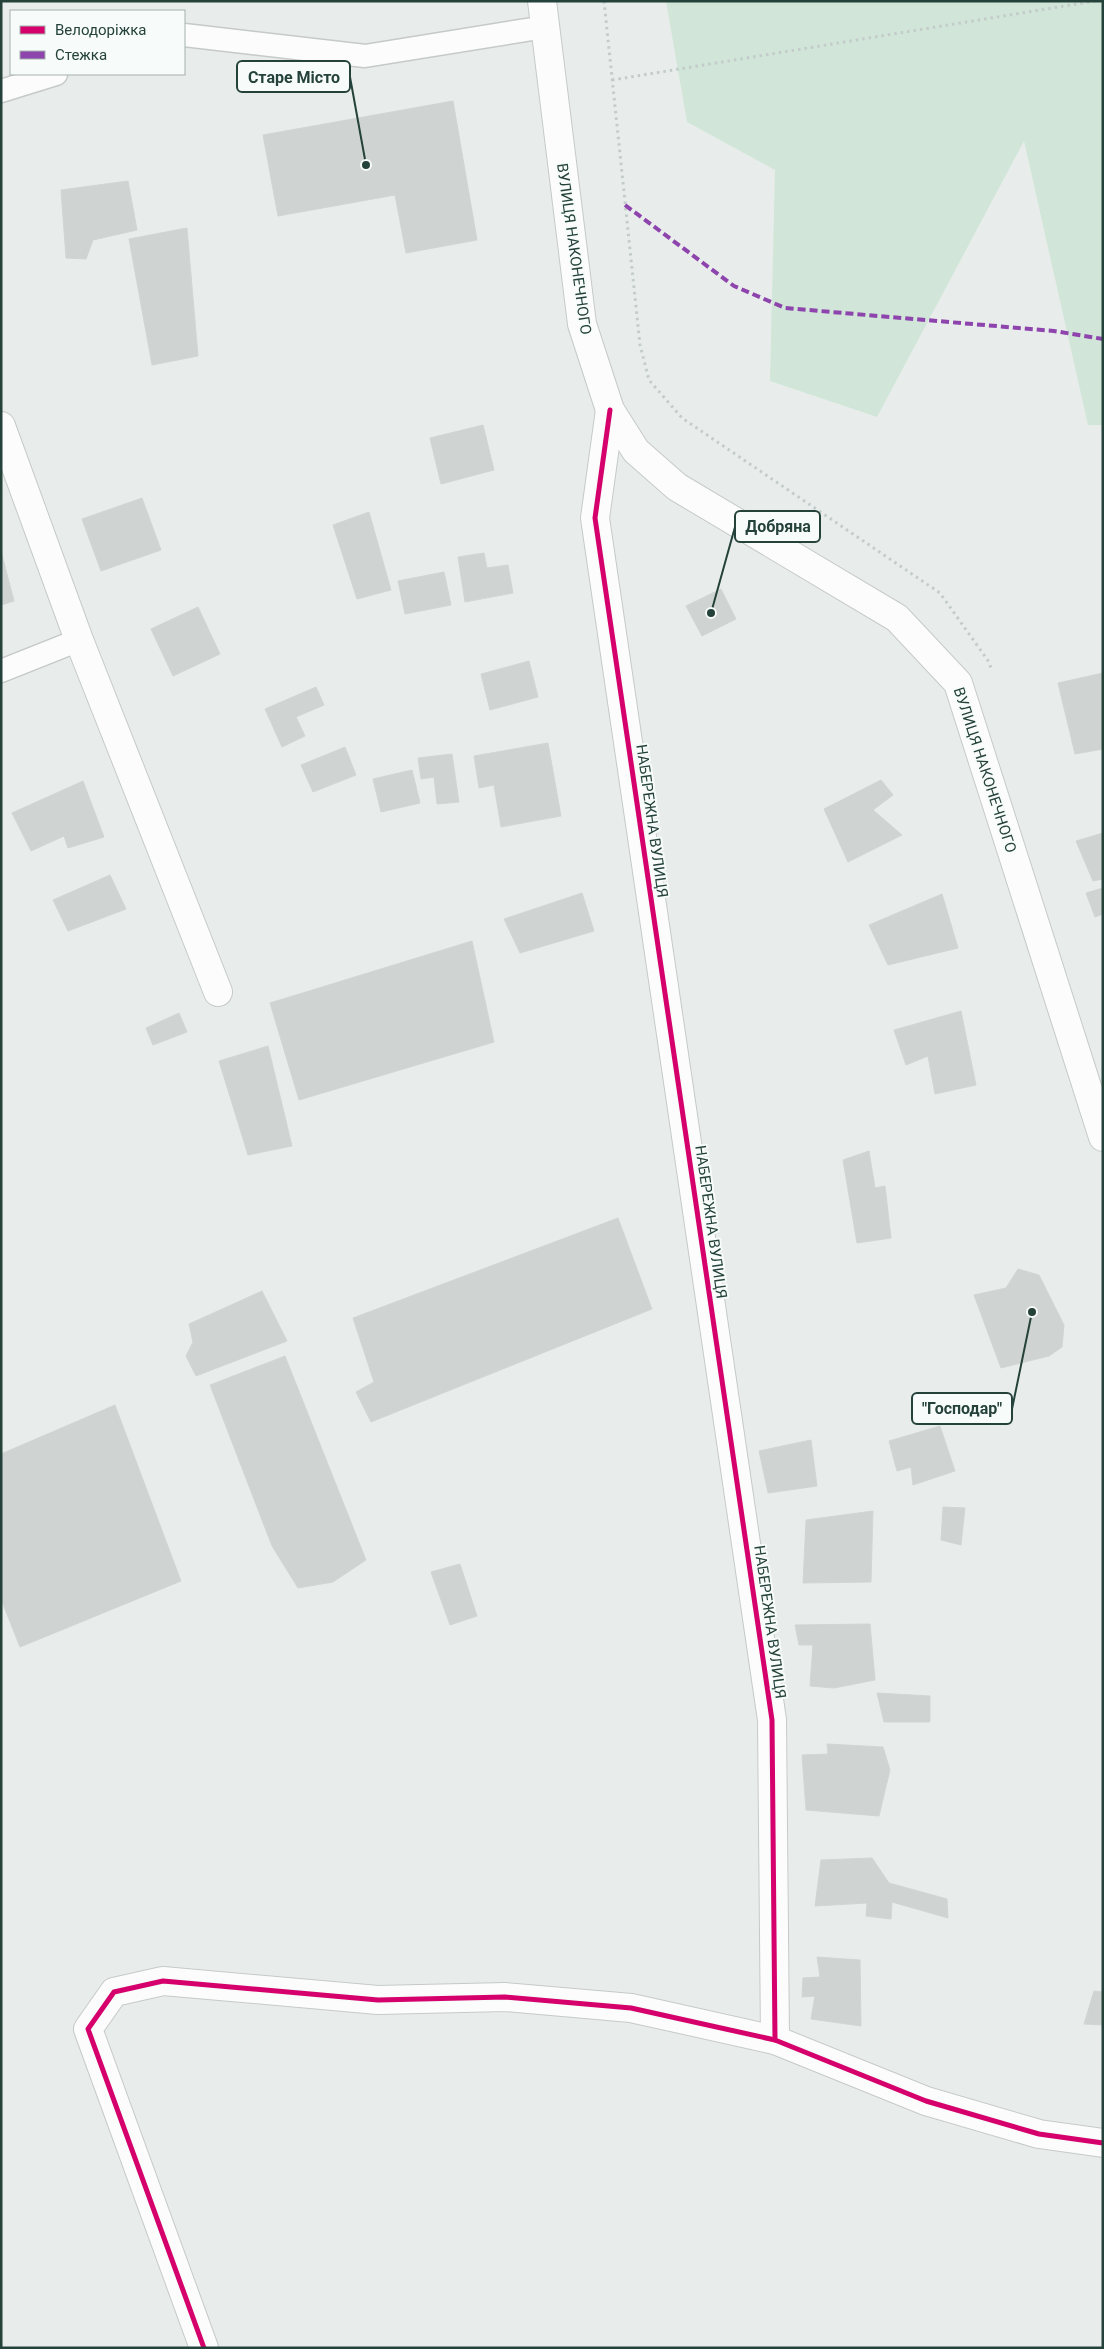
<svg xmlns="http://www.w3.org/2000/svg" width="1104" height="2349" viewBox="0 0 1104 2349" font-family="Roboto,sans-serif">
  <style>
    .green { fill: #d1e6d8 }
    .building { fill: #cfd4d2; stroke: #d1d6d4 }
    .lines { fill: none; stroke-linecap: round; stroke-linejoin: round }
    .service-casing { stroke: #c5cac8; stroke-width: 25 }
    .minor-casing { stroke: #c5cac8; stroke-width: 30 }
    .tertiary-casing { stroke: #c5cac8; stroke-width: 30 }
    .path { stroke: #c3ccca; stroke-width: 3; stroke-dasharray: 2.5 4; stroke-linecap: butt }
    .service { stroke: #fcfcfc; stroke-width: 22 }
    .minor { stroke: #fcfcfc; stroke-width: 28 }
    .tertiary { stroke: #fcfcfc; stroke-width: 28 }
    .quiet { stroke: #8e44ad; stroke-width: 4; stroke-dasharray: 8 4; stroke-linecap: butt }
    .cycleway-casing { stroke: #f7fbf9; stroke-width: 8 }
    .cycleway { stroke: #d6006c; stroke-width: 5 }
    .labels { text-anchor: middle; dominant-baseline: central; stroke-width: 4; stroke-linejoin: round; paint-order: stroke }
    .street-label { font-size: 15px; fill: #24423a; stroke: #f7fbf9 }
    .leader { fill: none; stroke: #24423a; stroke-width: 2 }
    .callout-dot { fill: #24423a; stroke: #f7fbf9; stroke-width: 2 }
    .callout { fill: #f7fbf9; stroke: #24423a; stroke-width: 2 }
    .callout-label { font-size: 16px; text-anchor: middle; font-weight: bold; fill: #24423a }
  </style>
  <rect width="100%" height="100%" fill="#e8edeb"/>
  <path class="green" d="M666 1H1103V425H1088L1024 141 877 417 770 381 775 170 687 122Z"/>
  <g class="building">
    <path d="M453 101 477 240 406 253 395 195 278 216 263 135Z"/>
    <path d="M128 181 137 230 93 240 86 259 66 258 61 190Z"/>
    <path d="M187 228 198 356 152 365 129 239Z"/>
    <path d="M483 425 494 470 441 484 430 438Z"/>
    <path d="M142 498 161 550 101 571 82 519Z"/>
    <path d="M369 512 391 590 357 599 333 525Z"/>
    <path d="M1 551 14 601 1 605Z"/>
    <path d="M484 553 487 568 508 565 513 593 465 602 458 557Z"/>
    <path d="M444 572 451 605 405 614 398 581Z"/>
    <path d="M721 589 736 619 702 636 686 606Z"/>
    <path d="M198 607 220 654 173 676 151 629Z"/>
    <path d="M529 661 538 697 490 710 481 674Z"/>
    <path d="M1103 673V749L1075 754 1058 683Z"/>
    <path d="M316 687 324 705 296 717 305 736 282 747 265 709Z"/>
    <path d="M548 743 561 816 501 827 494 785 479 788 474 756Z"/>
    <path d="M345 747 356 775 313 792 301 765Z"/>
    <path d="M452 754 459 802 437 804 434 777 421 779 418 758Z"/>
    <path d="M412 770 420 803 381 812 373 779Z"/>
    <path d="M881 780 893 795 873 810 902 835 848 862 824 809Z"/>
    <path d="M83 781 104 837 68 848 64 836 31 851 12 813Z"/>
    <path d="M1103 833V879L1093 881 1076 841Z"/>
    <path d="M110 875 126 909 68 931 53 900Z"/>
    <path d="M1103 888V914L1095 917 1086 893Z"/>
    <path d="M582 893 594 931 520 953 504 919Z"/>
    <path d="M942 894 958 948 888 965 869 925Z"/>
    <path d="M472 941 494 1042 299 1100 270 1003Z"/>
    <path d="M961 1011 976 1085 935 1094 928 1056 906 1065 894 1030Z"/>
    <path d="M179 1013 187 1032 153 1045 146 1028Z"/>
    <path d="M268 1046 292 1146 248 1155 219 1061Z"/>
    <path d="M869 1151 875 1188 885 1186 891 1238 857 1243 843 1160Z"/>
    <path d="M618 1218 652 1309 371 1422 356 1392 374 1382 353 1318Z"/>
    <path d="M1018 1269 1039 1275 1064 1325 1062 1347 1049 1356 1001 1368 974 1295 1006 1288Z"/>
    <path d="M262 1291 287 1341 196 1376 186 1356 193 1342 189 1324Z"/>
    <path d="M285 1356 366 1560 333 1582 298 1588 272 1546 210 1385Z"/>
    <path d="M115 1405 181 1581 20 1647 1 1599V1454Z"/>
    <path d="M940 1426 955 1471 913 1485 911 1467 897 1471 889 1441Z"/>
    <path d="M811 1440 817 1486 768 1493 759 1451Z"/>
    <path d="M943 1507 965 1508 961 1545 941 1540Z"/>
    <path d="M873 1511 871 1582 803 1583 806 1520Z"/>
    <path d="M460 1564 477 1616 450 1625 431 1572Z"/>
    <path d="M870 1624 875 1680 834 1688 810 1686 813 1645H799L795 1625Z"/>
    <path d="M877 1693 930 1696V1722H884Z"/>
    <path d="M827 1744 883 1747 890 1770 879 1816 806 1810 802 1755 828 1754Z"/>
    <path d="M872 1858 889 1883 947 1899 948 1918 892 1902 891 1919 866 1916 867 1903 815 1906 821 1860Z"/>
    <path d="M817 1957 860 1960 861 2026 811 2019 815 1996 802 1997 803 1978 820 1977Z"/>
    <path d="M1094 1991 1103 1992V2025L1084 2024Z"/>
  </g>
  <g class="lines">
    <g class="service-casing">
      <g id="service">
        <path d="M184 35 365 56 545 27"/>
        <path d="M1 91 56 74"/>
        <path d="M1 671 79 640"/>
      </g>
    </g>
    <g class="minor-casing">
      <g id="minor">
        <path d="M610 410 595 518 772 1720 775 2040"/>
        <path d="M1 426 79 640 218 992"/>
        <path d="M204 2348 88 2029 114 1992 163 1981 378 2000 505 1997 631 2008 775 2040 926 2101 1039 2134 1103 2143"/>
      </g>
    </g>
    <g class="tertiary-casing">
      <path id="tertiary" d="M542 1 582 324 610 410 636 451 677 487 897 618 958 683 1103 1137"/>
    </g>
    <g class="path">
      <path d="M604 1 640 345 649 380 682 418 940 593 989 662 992 671"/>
      <path d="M612 80 1095 1"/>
    </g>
    <use href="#service" class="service"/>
    <use href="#minor" class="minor"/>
    <use href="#tertiary" class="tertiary"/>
    <path class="quiet" d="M625 205 734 286 785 308 1054 331 1103 339"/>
    <g class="cycleway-casing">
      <g id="cycleway">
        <path d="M610 410 595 518 772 1720 775 2040"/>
        <path d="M204 2348 88 2029 114 1992 163 1981 378 2000 505 1997 631 2008 775 2040 926 2101 1039 2134 1103 2143"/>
      </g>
    </g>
    <use href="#cycleway" class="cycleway"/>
  </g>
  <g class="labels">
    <g class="street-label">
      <text transform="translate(574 249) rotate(82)">ВУЛИЦЯ НАКОНЕЧНОГО</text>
      <text transform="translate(985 770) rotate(72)">ВУЛИЦЯ НАКОНЕЧНОГО</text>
      <text transform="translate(652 821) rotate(82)">НАБЕРЕЖНА ВУЛИЦЯ</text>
      <text transform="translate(711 1222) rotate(82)">НАБЕРЕЖНА ВУЛИЦЯ</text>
      <text transform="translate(770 1622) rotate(82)">НАБЕРЕЖНА ВУЛИЦЯ</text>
    </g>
  </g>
  <path class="leader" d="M366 165L350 77M711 613L735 527M1032 1312L1012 1409"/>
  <g class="callout-dot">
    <circle cx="366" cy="165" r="5"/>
    <circle cx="711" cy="613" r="5"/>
    <circle cx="1032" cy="1312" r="5"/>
  </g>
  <g class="callout">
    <rect x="237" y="61" width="113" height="31" rx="5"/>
    <rect x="735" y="511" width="85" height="31" rx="5"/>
    <rect x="912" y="1393" width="100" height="31" rx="5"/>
  </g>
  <g class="callout-label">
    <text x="294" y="83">Старе Місто</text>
    <text x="778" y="532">Добряна</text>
    <text x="962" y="1414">"Господар"</text>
  </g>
  <rect width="1104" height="2349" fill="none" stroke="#24423a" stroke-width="5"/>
  <rect x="10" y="10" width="175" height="65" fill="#f7fbf9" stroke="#a3b1ad"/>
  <rect x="20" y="26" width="25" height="8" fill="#d6006c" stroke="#a3b1ad"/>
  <text x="55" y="35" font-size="15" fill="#24423a">Велодоріжка</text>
  <rect x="20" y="51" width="25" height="8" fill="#8e44ad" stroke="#a3b1ad"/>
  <text x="55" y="60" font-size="15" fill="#24423a">Стежка</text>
</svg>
